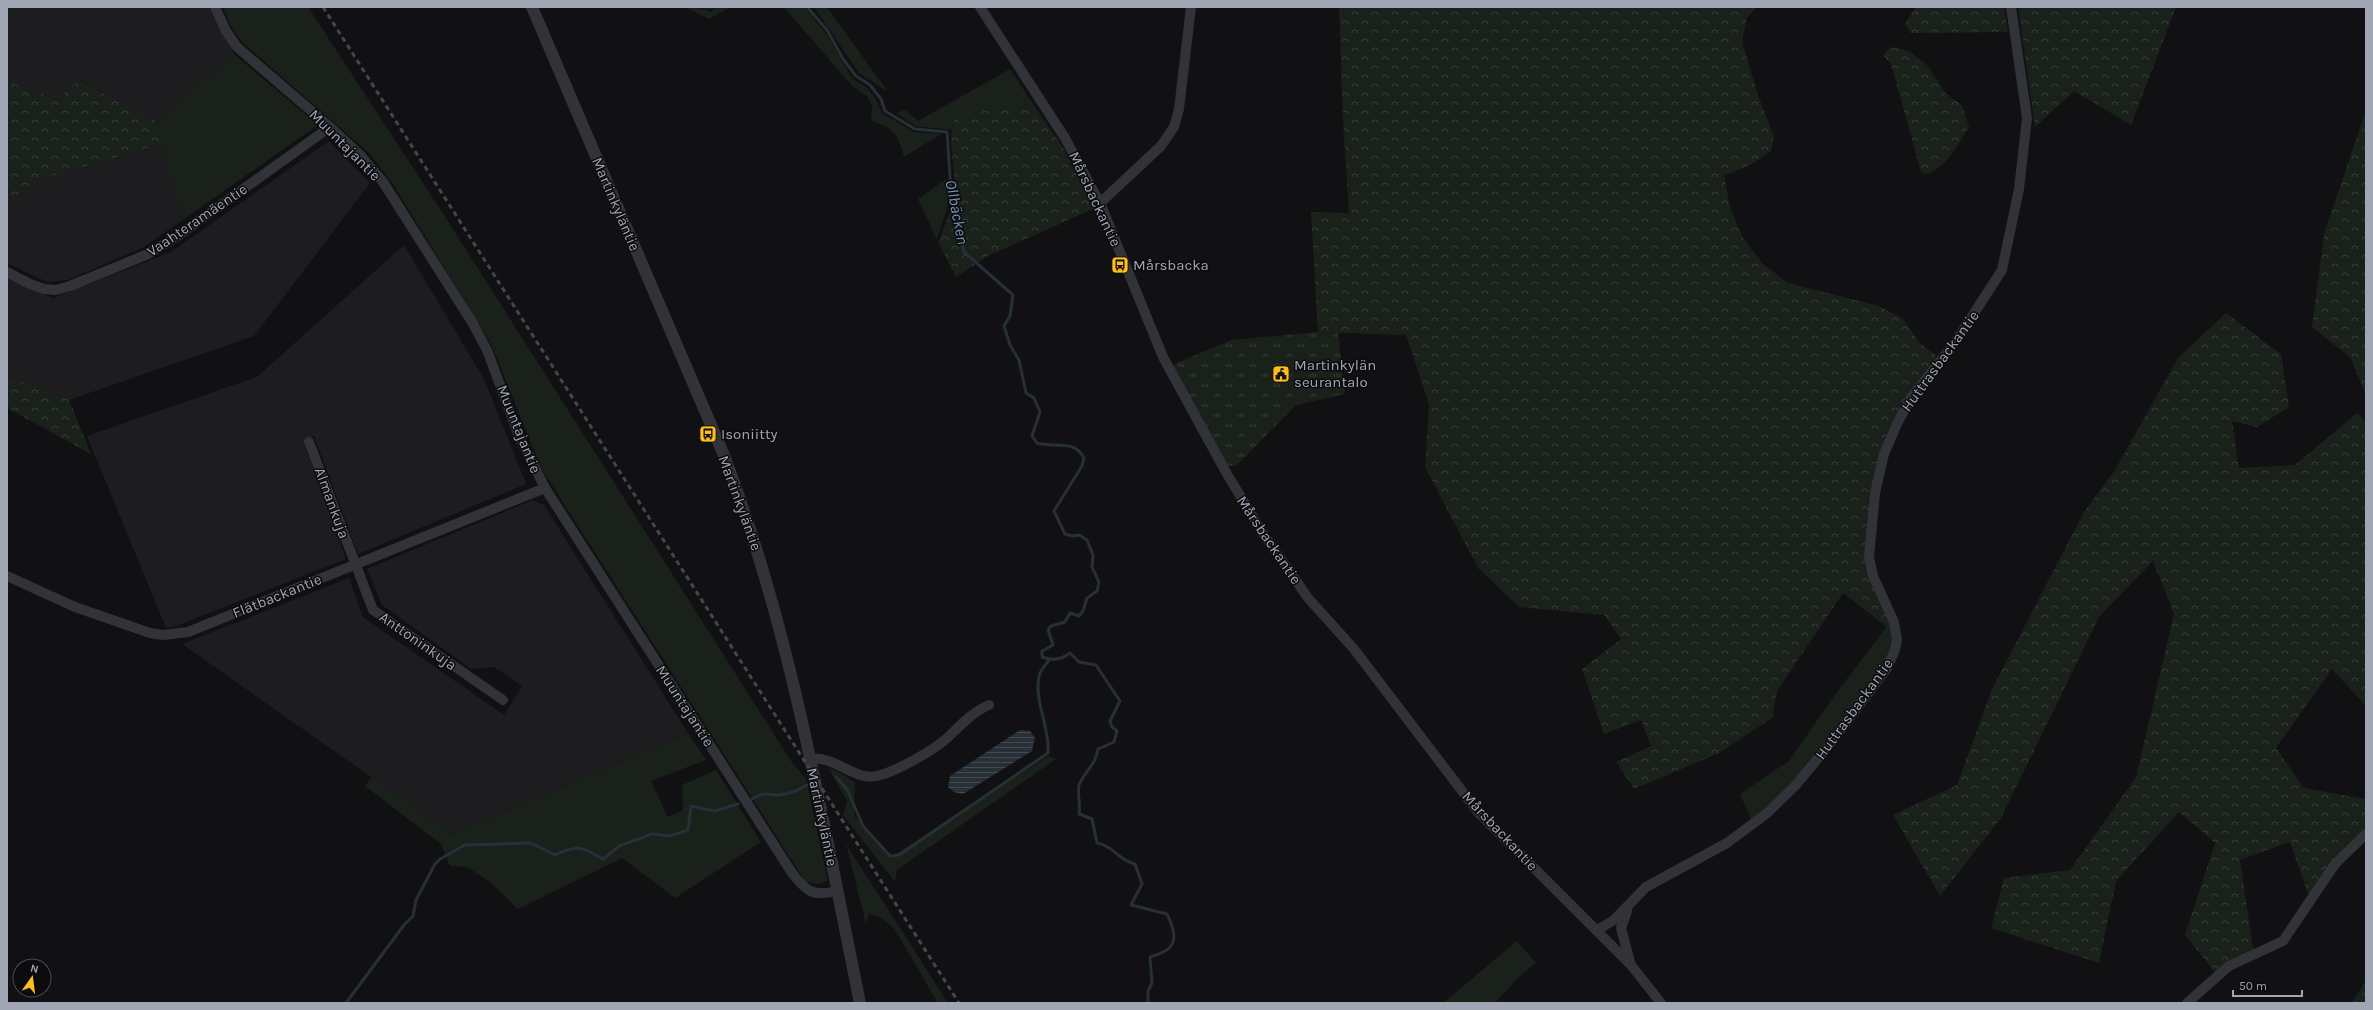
<svg xmlns="http://www.w3.org/2000/svg" width="2373" height="1010" viewBox="0 0 2373 1010" font-family="Karla,sans-serif">
  <style>
    .built { fill: #1d1d20 }
    .green { fill: #19211a }
    .forest { fill: url(#forest-crowns) }
    .park { fill: url(#park-tufts) }
    .water { fill: url(#water-rules) }
    .lines { fill: none; stroke-linecap: round; stroke-linejoin: round }
    .stream { stroke: #272f37; stroke-width: 3 }
    .minor { stroke: #323338; stroke-width: 10 }
    .tertiary { stroke: #323338; stroke-width: 12 }
    .rail { stroke: #45464d; stroke-width: 3; stroke-dasharray: 5 4; stroke-linecap: butt }
    .labels { text-anchor: middle; dominant-baseline: central; stroke-width: 3; stroke-linejoin: round; paint-order: stroke }
    .street-label { font-size: 15px; fill: #a1a6b5; stroke: #0c0c0e }
    .poi-label { font-size: 15px; fill: #a1a6b5; stroke: #0c0c0e; text-anchor: start }
    .water-label { font-size: 16px; font-style: italic; fill: #7593b3; stroke: #0c0c0e }
  </style>
  <defs>
    <pattern id="forest-crowns" width="20" height="18" patternUnits="userSpaceOnUse"><rect width="20" height="18" fill="#19211a"/><path d="M2 6a3 3 0 1 1 6 0M12 15a3 3 0 1 1 6 0" fill="none" stroke="#373e39"/></pattern>
    <pattern id="park-tufts" width="24" height="20" patternUnits="userSpaceOnUse"><rect width="24" height="20" fill="#19211a"/><path d="M3 7l-1-3M5 7V3M7 7l1-3M15 17l-1-3M17 17v-4M19 17l1-3" fill="none" stroke="#373e39"/></pattern>
    <pattern id="water-rules" width="6" height="5" patternUnits="userSpaceOnUse"><rect width="6" height="5" fill="#272f37"/><path d="M0 2.5h6" fill="none" stroke="#434a52"/></pattern>
  </defs>
  <rect width="100%" height="100%" fill="#111113"/>
  <g class="built">
    <path d="M7 7H214L234 54 156 121 80 80 58 100 7 81Z"/>
    <path d="M329 141 370 183 254 336 69 400 7 376V277L53 298 171 252Z"/>
    <path d="M164 144 184 219 144 247 68 280 47 282 7 263V203L13 201 37 180Z"/>
    <path d="M404 245 484 379 526 484 358 554 314 436 303 442 346 559 176 626 166 628 87 436 257 377Z"/>
    <path d="M533 500 544 505 688 733 452 834 182 644 349 578 363 617 504 715 522 686 494 667 471 669 382 605 367 569Z"/>
  </g>
  <g class="green">
    <path d="M223 7H308L444 215 793 764 806 779 828 881 818 884 805 881 541 468 491 344 393 184 370 154 241 41 230 25Z"/>
    <path d="M685 7H696L712 12 714 7H731L709 19Z"/>
    <path d="M784 7H804L825 32 852 78 867 88 877 101 882 113 914 132 941 134 904 157C899 135 893 127 871 121L872 106 867 96 852 86Z"/>
    <path d="M814 7H827L888 92 859 73Z"/>
    <path d="M234 54 318 125 184 219 156 121Z"/>
    <path d="M1010 69 1035 107 1005 110 954 120 951 130 915 126 896 113 905 110 918 121Z"/>
    <path d="M946 179 949 201 937 240 918 199Z"/>
    <path d="M2357 413 2366 422V435L2350 419Z"/>
    <path d="M1891 621C1894 643 1891 650 1882 670L1792 783 1752 822 1740 794 1789 761 1834 696Z"/>
    <path d="M688 733 706 760 651 781 668 817 683 810 682 785 716 770 761 842 675 898 622 858 518 909 490 882 467 867 450 866 441 844 365 786 371 777 452 834Z"/>
    <path d="M1048 756 1056 759 897 870 895 882 843 815 847 801 829 769 835 770 855 782 854 815 890 858Z"/>
    <path d="M846 844 948 1003H938L894 928 881 918 869 913 866 924Z"/>
    <path d="M1517 941 1536 963 1521 975 1495 1003H1443Z"/>
  </g>
  <g class="forest">
    <path d="M1339 7H1757L1747 17 1742 42 1759 98 1774 136 1771 151 1750 165 1724 176 1730 207 1743 238 1763 264 1788 283 1879 306 1903 319 1920 343 1937 356 1917 384 1881 453 1866 558 1891 621 1887 627 1843 593 1777 691 1772 718 1719 753 1634 789 1616 762 1651 746 1641 720 1604 734 1582 669 1621 639 1604 615 1519 607 1478 568 1425 467 1429 404 1406 335 1318 332 1311 212 1349 213 1343 120Z"/>
    <path d="M1916 7H2004L2008 32 1911 33 1905 24Z"/>
    <path d="M2018 7H2176L2131 125 2074 91 2035 127Z"/>
    <path d="M1891 47 1909 51 1928 66 1946 94 1962 105 1969 127C1956 147 1948 166 1925 175L1921 172 1891 64 1883 55Z"/>
    <path d="M79 80 156 121 164 144 38 180 13 201 7 203V81L58 100Z"/>
    <path d="M1035 107 1064 149 1095 208 986 257 956 277 938 242C945 226 952 209 954 192 957 168 946 143 954 120L970 112Z"/>
    <path d="M2366 110V396L2351 358 2312 327 2324 234Z"/>
    <path d="M2226 313 2281 354 2289 407 2257 427 2232 421 2239 468 2295 465 2350 419 2366 435V706L2332 669 2276 748 2304 788 2366 799V834L2311 902 2290 842 2240 860 2254 955 2218 976 2185 935 2215 843 2179 812 2116 881 2099 963 1991 928 2004 878 2070 870 2136 777 2174 614 2153 561 2099 617 2001 818 1940 896 1893 815 1957 785 1992 689 2084 512 2115 470 2178 358Z"/>
    <path d="M7 376 69 400 91 454 7 408Z"/>
    <path d="M2366 980V1003H2352Z"/>
  </g>
  <path class="park" d="M1318 332 1338 333 1345 394 1296 405 1236 466H1226L1172 365 1231 340Z"/>
  <path class="water" d="M1020 730 1030 731 1035 738 1032 751 963 794 954 792 948 787 950 776Z"/>
  <g class="lines">
    <g class="stream">
      <path d="M705 7H711"/>
      <path d="M807 7 827 30 843 59 856 76 870 85 881 99 885 111 915 129 947 132 951 191 964 252 1013 295 1010 316 1004 326 1010 345 1019 360 1026 393 1034 398 1040 412 1032 436 1037 443C1055 448 1074 439 1084 458L1082 466 1054 511 1065 534 1072 536 1079 535 1087 540 1093 555 1092 567 1099 582 1097 591 1087 598 1083 611 1079 616 1070 613 1065 622 1051 626 1048 630 1053 645 1042 651V657C1052 661 1061 660 1070 653L1079 662 1096 665 1120 701 1110 721 1112 727 1117 731 1114 742 1098 749C1095 767 1085 770 1079 785 1077 794 1081 805 1079 814L1092 819 1097 843C1114 846 1119 861 1135 864L1142 884 1131 905 1167 914C1172 924 1179 941 1168 949 1164 953 1155 955 1150 957L1152 983 1148 991V1003"/>
      <path d="M836 777 847 789 863 826 890 856 899 855 1048 753C1050 727 1034 702 1039 676 1040 671 1046 664 1049 660"/>
      <path d="M752 799C765 791 766 795 779 795 789 794 799 790 807 785"/>
      <path d="M346 1003 404 925 413 916 416 900 435 864 440 859 465 845 531 843 555 855C577 844 583 847 603 859L619 846 652 834 670 836 688 830 691 806 715 811 738 804"/>
    </g>
    <g class="minor">
      <path d="M215 7 226 31 237 47 330 127 361 156 383 182 472 322 487 350 519 436 545 488 792 873C807 892 813 897 837 891"/>
      <path d="M980 7 1065 138 1100 203 1163 357 1227 474 1264 535 1308 598 1354 649 1478 812 1631 965 1661 1003"/>
      <path d="M1100 203 1161 146 1174 127 1179 109 1191 7"/>
      <path d="M7 272 30 284 44 289 56 290 70 286 148 254 179 235 330 127"/>
      <path d="M309 442 373 610 503 700"/>
      <path d="M7 576 75 607 150 633 163 635 188 632 545 488"/>
      <path d="M810 759C834 755 855 781 876 776 894 773 932 751 946 739 959 727 972 712 989 705"/>
      <path d="M1627 911 1621 928 1630 962"/>
      <path d="M1597 930 1614 920 1646 887 1727 843 1766 814 1795 786 1830 744 1887 668 1895 650 1897 639 1894 622 1873 576 1869 557 1875 493 1884 454 1897 424 1911 398 1956 341 2002 270 2019 189 2027 118 2011 7"/>
      <path d="M2187 1003 2229 966 2283 941 2335 864 2366 834"/>
    </g>
    <path class="tertiary" d="M532 7 723 453C791 629 822 818 860 1003"/>
    <path class="rail" d="M323 7 959 1003"/>
  </g>
  <defs>
    <g id="bus-square" transform="scale(0.9)"><rect x="-9" y="-9" width="18" height="18" rx="4" fill="#ffbe1d" stroke="#0c0c0e"/><path d="M-5-6H5V4H4V6H2V4H-2V6H-4V4H-5ZM-3.5-4V0h7V-4ZM-3.5 1.2v1.5H-2V1.2ZM2 1.2v1.5H3.5V1.2Z" fill="#111"/></g>
    <g id="civic-square" transform="scale(0.9)"><rect x="-9" y="-9" width="18" height="18" rx="4" fill="#ffbe1d" stroke="#0c0c0e"/><path d="M-.6-6.5H3V-4.5H.6V-3L4-1V1h2V6H-6V1h2V-1L-.6-3ZM-1.2 2.5V6h2.4V2.5Z" fill="#111"/></g>
  </defs>
  <g fill-rule="evenodd">
    <use href="#bus-square" x="1120" y="265"/>
    <use href="#civic-square" x="1281" y="374"/>
    <use href="#bus-square" x="708" y="434"/>
  </g>
  <g class="labels">
    <g class="street-label">
      <text transform="translate(345 145) rotate(45)">Muuntajantie</text>
      <text transform="translate(1095 199) rotate(65)">Mårsbackantie</text>
      <text transform="translate(616 204) rotate(67)">Martinkyläntie</text>
      <text transform="translate(197 220) rotate(-34)">Vaahteramäentie</text>
      <text transform="translate(1940 361) rotate(-54)">Huttrasbackantie</text>
      <text transform="translate(519 429) rotate(68)">Muuntajantie</text>
      <text transform="translate(332 503) rotate(70)">Almankuja</text>
      <text transform="translate(740 503) rotate(70)">Martinkyläntie</text>
      <text transform="translate(1269 540) rotate(56)">Mårsbackantie</text>
      <text transform="translate(277 596) rotate(-22)">Flätbackantie</text>
      <text transform="translate(418 641) rotate(35)">Anttoninkuja</text>
      <text transform="translate(685 706) rotate(57)">Muuntajantie</text>
      <text transform="translate(1854 709) rotate(-54)">Huttrasbackantie</text>
      <text transform="translate(822 817) rotate(78)">Martinkyläntie</text>
      <text transform="translate(1500 831) rotate(47)">Mårsbackantie</text>
    </g>
    <g class="poi-label">
      <text x="1133" y="265">Mårsbacka</text>
      <text x="1294" y="365">Martinkylän<tspan x="1294" dy="17">seurantalo</tspan></text>
      <text x="721" y="434">Isoniitty</text>
    </g>
    <g class="water-label">
      <text transform="translate(957 212) rotate(79)">Ollbäcken</text>
    </g>
  </g>
  <rect width="2373" height="1010" fill="none" stroke="#a1a6b5" stroke-width="16"/>
  <g transform="translate(32 978) rotate(14)"><circle r="19" fill="#0c0c0e" stroke="#484a51"/>
  <path d="M0-3L7 15L0 10L-7 15Z" fill="#ffbe1d"/>
  <text y="-6" font-size="11" font-weight="bold" text-anchor="middle" fill="#a1a6b5">N</text>
  </g>
  <path d="M2233 990v6h69v-6" fill="none" stroke="#a1a6b5" stroke-width="2"/>
  <text x="2239" y="990" font-size="12" fill="#a1a6b5" stroke="#0c0c0e" stroke-width="3" paint-order="stroke">50 m</text>
</svg>
